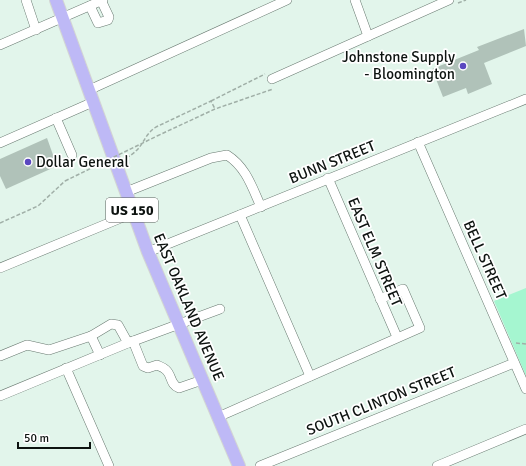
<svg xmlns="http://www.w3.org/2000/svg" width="526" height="466" viewBox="0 0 526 466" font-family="Signika,sans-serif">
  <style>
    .green { fill: #a5f6d0 }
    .building { fill: #b0c2b9 }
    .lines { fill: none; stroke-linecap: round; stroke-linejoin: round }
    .minor-casing { stroke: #697a71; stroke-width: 10 }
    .major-casing { stroke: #d3d5d4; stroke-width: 14 }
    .path { stroke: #a0afa7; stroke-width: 1.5; stroke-dasharray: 4 2; stroke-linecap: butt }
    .minor { stroke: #fff; stroke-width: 9 }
    .major { stroke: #beb9f6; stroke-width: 12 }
    .path-bridge { stroke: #a0afa7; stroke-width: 1.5; stroke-dasharray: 4 2; stroke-linecap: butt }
    .poi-dot { fill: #5b47c0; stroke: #fff; stroke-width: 1.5 }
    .labels { text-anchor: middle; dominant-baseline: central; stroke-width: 3.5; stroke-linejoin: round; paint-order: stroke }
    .shield { fill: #fff; stroke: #565a58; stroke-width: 1 }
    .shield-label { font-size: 14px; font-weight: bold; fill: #0d1310 }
    .poi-label { font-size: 15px; fill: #0d1310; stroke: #fff; text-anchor: end }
    .street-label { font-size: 15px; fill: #0d1310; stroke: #fff }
  </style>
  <rect width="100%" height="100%" fill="#e2f5eb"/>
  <path class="green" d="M526 288V376L494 301Z"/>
  <g class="building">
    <path d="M524 29 526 46 484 63 492 84 468 94 466 88 443 97 432 69 479 50 477 47Z"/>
    <path d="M47 138 57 166 6 189 0 176V159Z"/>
  </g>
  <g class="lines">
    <g class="minor-casing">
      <g id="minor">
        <path d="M26 0 36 30"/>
        <path d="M355 0 368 36"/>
        <path d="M90 6 98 23 108 20 109 17 101 0"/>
        <path d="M0 45 103 0"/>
        <path d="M272 79 449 0"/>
        <path d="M89 90 287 0"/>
        <path d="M56 118 72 155"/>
        <path d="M418 142 526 389"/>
        <path d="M0 143 93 102"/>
        <path d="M328 178 397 337"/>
        <path d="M126 192 211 158 227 155C246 167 252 187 261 207"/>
        <path d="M240 215 310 376"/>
        <path d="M148 252 526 99"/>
        <path d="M0 268 133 213"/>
        <path d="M91 336 111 324 118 325 128 343"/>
        <path d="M133 341 143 366 148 368 157 365C159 366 163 367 166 370 172 375 170 385 179 388L202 380"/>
        <path d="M0 356 27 345 49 350 91 336 100 355"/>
        <path d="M66 368 109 466"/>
        <path d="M0 396 128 343 220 309"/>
        <path d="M218 417 420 328 403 289 380 299"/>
        <path d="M260 466 514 363"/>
        <path d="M437 466 526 429"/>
      </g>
    </g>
    <g class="major-casing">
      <path id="major" d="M56 0 148 252 239 466"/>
    </g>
    <g class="path">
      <path d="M458 3 466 0"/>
      <path d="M211 101 265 74"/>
      <path d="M157 136 215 109 273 89"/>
      <path d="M126 158C146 147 141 137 156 127L211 101 215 109"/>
      <path d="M0 223 38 206 65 181"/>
      <path d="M516 343 526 344"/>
    </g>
    <use href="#minor" class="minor"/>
    <use href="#major" class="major"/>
    <path class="path-bridge" d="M65 181 157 136"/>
  </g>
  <g class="poi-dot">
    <circle cx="463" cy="66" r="4"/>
    <circle cx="28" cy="162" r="4"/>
  </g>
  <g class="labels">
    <rect class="shield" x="106" y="198" width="52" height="24" rx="3"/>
    <g class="shield-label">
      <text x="132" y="210">US 150</text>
    </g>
    <g class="poi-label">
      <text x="455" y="57">Johnstone Supply<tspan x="455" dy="17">- Bloomington</tspan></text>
      <text x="36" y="162" text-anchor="start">Dollar General</text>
    </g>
    <g class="street-label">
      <text transform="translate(332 162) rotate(-22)">BUNN STREET</text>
      <text transform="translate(375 252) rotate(67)">EAST ELM STREET</text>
      <text transform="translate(485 260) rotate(66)">BELL STREET</text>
      <text transform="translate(189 307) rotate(67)">EAST OAKLAND AVENUE</text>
      <text transform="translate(381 401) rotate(-22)">SOUTH CLINTON STREET</text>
    </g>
  </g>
  <path d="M18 442v6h72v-6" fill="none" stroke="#0d1310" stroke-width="2"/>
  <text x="24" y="442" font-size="12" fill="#0d1310" stroke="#ffffff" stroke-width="3" paint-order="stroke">50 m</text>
</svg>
